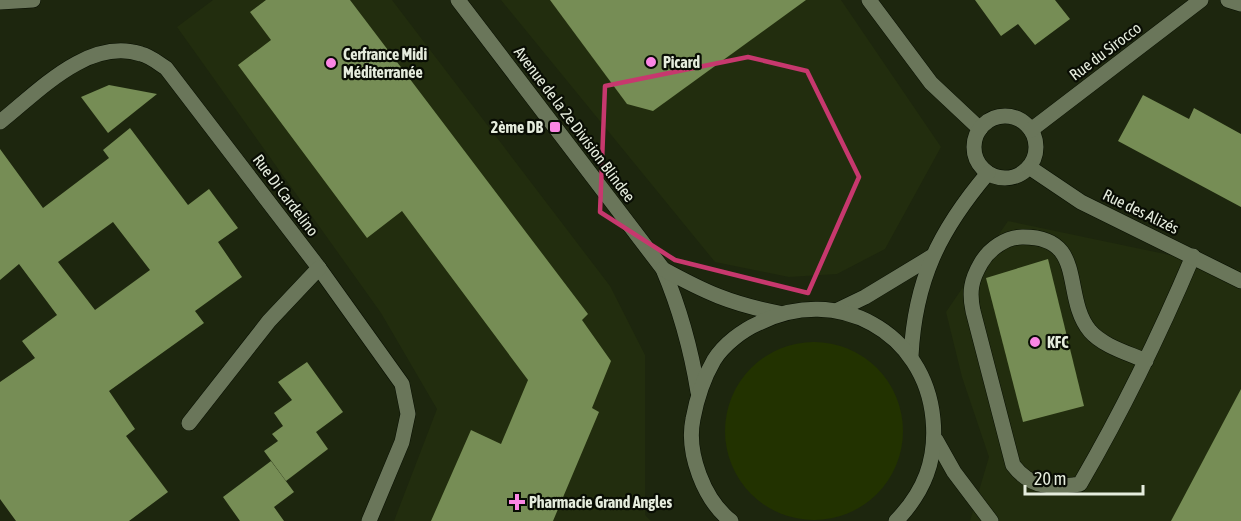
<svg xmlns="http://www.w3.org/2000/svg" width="1241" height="521" viewBox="0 0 1241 521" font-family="'Asap Condensed',sans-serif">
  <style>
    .built { fill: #222d0e }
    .green { fill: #223200 }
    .building { fill: #768d55; fill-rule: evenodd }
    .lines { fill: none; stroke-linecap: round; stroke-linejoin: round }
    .service-casing { stroke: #070e00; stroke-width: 16 }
    .minor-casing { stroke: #070e00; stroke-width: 16 }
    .secondary-casing { stroke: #070e00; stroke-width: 16 }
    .service { stroke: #6a765a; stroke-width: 15 }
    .minor { stroke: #6a765a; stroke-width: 15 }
    .secondary { stroke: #6a765a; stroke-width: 15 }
    .marked { fill: none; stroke: #c7386e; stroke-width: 4.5; stroke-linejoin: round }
    .poi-dot { fill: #fb86e4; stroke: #090d04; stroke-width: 2 }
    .labels { text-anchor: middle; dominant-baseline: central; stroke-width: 4.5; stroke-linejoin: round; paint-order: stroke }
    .street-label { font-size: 16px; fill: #e5ecdd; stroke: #090d04 }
    .poi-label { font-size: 16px; font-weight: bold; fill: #e5ecdd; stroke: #090d04; text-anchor: start }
  </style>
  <rect width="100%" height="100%" fill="#1d260e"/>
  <g class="built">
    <path d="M213 0H392L610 286 645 355V515L651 521H394L437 409 381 313 177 27Z"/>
    <path d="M501 0H841L941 147 885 249 837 274 789 277 715 262Z"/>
    <path d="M1008 221 1241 270V521H970L989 457 962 377 946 312Z"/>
  </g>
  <circle class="green" cx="814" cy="431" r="89"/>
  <g class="building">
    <path d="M266 0H350L588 314 582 320 611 361 592 408 599 412 553 521H431L471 430 501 444 528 380 402 211 367 238 238 65 271 40 250 12Z"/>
    <path d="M550 0H806L653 111 627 104Z"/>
    <path d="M975 0H1055L1070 19 1035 45 1018 24 1001 36Z"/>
    <path d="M109 85 157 94 108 133 81 97Z"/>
    <path d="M1143 95 1189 119 1194 108 1241 134V207L1118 141Z"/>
    <path d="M130 128 188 205 209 189 238 228 218 242 242 277 195 311 204 323 109 391 135 429 126 436 168 492 129 521H16L0 499V382L35 358 22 341 57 315 19 264 0 280V149L43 208 109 158 103 150ZM113 222 150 270 95 310 58 262Z"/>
    <path d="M1048 259 1084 406 1023 422 986 278Z"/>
    <path d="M307 362 343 412 316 432 328 449 286 481 264 451 278 441 272 434 283 426 274 413 292 400 278 382Z"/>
    <path d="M1241 389V521H1171Z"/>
    <path d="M271 461 294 492 274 507 284 521H240L223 497Z"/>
  </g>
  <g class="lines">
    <g class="service-casing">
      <g id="service">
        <path d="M0 2 33 0"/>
        <path d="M1146 361C1128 353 1103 346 1090 331 1061 296 1088 236 1022 237 1006 237 989 249 981 263 971 280 969 292 973 311L1013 465C1031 489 1053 488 1080 484 1123 410 1160 334 1193 256"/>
      </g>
    </g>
    <g class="minor-casing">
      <g id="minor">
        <path d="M869 0 931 83 980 129"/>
        <path d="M1228 0 1241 4"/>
        <circle cx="1005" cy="147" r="31"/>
        <path d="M0 122C38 92 88 37 141 54 150 56 158 63 166 68L319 268 402 384 408 414 402 442 369 521"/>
        <path d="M1031 130 1201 0"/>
        <path d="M1029 167 1081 202 1241 281"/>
        <path d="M838 310 865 297 931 257"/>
        <path d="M911 356C915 280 939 231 988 173"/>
        <path d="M189 423 269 321 319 268"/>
      </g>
    </g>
    <g class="secondary-casing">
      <g id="secondary">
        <path d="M458 0 663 269C680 309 691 349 698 392"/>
        <path d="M663 269C705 292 731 304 779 313"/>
        <path d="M936 440 954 472 991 521"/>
        <path d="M731 521C704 500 686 453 693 419 697 397 703 379 714 360 724 344 743 330 759 323 837 284 925 332 933 419 937 460 924 492 896 521"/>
      </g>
    </g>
    <use href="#service" class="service"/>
    <use href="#minor" class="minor"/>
    <use href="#secondary" class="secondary"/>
  </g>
  <path class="marked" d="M748 57 807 71 859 177 808 293 675 260 600 212 605 86Z"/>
  <g class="poi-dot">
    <circle cx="651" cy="62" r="6"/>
    <circle cx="331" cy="63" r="6"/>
    <rect x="549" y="121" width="12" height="12" rx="3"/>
    <circle cx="1035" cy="342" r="6"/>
    <path d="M514 493h6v6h6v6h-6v6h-6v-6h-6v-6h6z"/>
  </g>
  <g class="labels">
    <g class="street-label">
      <text transform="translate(1105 51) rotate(-37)">Rue du Sirocco</text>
      <text transform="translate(575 124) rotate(53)">Avenue de la 2e Division Blindee</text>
      <text transform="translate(286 195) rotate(53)">Rue Di Cardelino</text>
      <text transform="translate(1141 211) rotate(26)">Rue des Alizés</text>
    </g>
    <g class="poi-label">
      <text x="343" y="54">Cerfrance Midi<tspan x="343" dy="18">Méditerranée</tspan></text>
      <text x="663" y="62">Picard</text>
      <text x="543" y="127" text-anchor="end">2ème DB</text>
      <text x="1047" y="342">KFC</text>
      <text x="529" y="502">Pharmacie Grand Angles</text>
    </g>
  </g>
  <path d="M1025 485v9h118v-9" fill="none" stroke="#e5ecdd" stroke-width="3"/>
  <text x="1034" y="485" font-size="18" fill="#e5ecdd" stroke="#090d04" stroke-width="4.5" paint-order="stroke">20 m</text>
</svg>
